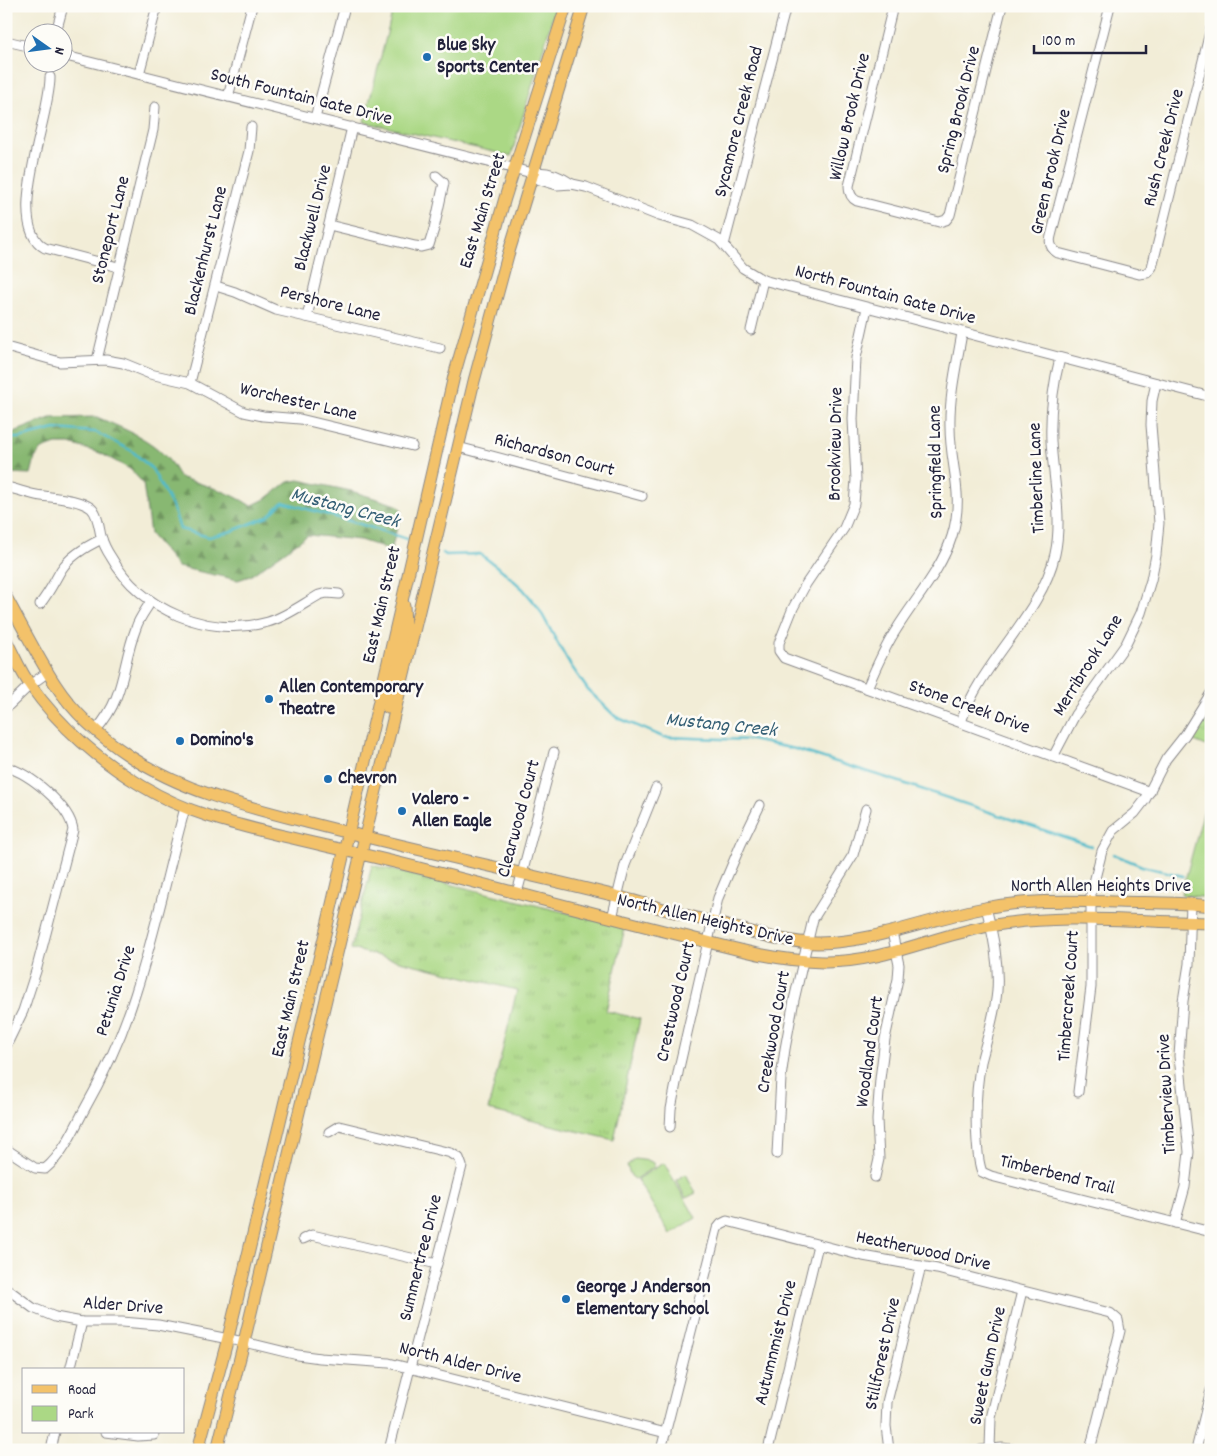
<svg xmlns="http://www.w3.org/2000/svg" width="1217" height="1456" viewBox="0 0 1217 1456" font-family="Dekko,sans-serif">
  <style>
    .grass { fill: url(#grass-tufts); stroke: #667d60 }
    .forest { fill: url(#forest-firs); stroke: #556d56 }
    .park { fill: #abd885; stroke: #667d60 }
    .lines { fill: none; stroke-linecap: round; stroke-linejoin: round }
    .stream { stroke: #50bbcb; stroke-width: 2.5 }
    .minor-casing { stroke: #8a8889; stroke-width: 11 }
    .major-casing { stroke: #8a8889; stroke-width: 13 }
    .minor { stroke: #fff; stroke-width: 9 }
    .major { stroke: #f3c26a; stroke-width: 11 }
    .poi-dot { fill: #1f6fb2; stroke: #fdfcf7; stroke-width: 2 }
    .labels { text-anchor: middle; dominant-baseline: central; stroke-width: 5; stroke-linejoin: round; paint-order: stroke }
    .poi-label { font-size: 19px; font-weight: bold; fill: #22223b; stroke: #fdfcf7; text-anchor: start }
    .street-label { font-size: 19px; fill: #22223b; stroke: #fdfcf7 }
    .water-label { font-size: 20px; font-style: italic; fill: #345f75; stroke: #fdfcf7 }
  </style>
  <defs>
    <pattern id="grass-tufts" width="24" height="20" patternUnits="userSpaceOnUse" patternTransform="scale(1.25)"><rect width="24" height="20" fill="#abd885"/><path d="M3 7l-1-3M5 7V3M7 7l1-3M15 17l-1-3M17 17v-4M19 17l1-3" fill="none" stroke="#93b974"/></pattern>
    <pattern id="forest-firs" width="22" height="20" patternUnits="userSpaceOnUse" patternTransform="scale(1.25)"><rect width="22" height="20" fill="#88b872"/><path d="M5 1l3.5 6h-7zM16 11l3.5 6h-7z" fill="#6f955f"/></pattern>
  </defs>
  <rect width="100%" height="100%" fill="#fdfcf7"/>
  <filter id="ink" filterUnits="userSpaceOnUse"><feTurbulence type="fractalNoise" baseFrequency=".02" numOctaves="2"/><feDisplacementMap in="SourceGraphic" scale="10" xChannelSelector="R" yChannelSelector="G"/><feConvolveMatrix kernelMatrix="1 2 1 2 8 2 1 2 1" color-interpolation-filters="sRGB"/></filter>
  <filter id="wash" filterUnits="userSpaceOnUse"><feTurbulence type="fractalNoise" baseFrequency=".0096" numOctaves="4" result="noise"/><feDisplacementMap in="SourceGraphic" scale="20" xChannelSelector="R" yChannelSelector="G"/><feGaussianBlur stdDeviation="1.12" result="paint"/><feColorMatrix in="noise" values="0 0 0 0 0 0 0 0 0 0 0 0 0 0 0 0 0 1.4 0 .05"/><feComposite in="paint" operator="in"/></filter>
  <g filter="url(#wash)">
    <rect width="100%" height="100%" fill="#f2edd7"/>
    <g class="grass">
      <path d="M1211 703V748L1187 738Z"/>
      <path d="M372 865 625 927 606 1011 640 1019 614 1140 488 1110 517 990 351 949Z"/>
    </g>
    <path class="forest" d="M97 417C130 432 163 442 179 477 203 485 230 491 251 506L267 498 288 482 299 480 351 491 397 505 402 510 391 550 360 540 308 535 250 576 238 580 178 567 150 534 143 483 130 469 100 453 70 444H56L42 449 35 458 31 474 6 473V431L9 434 50 418Z"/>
    <g class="park">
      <path d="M394 6H556L511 156 364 122Z"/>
      <path d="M1211 784V898L1181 895Z"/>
      <path d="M635 1159 650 1161 653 1163 654 1167 635 1179 631 1176 627 1166Z"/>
      <path d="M664 1163 696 1218 670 1234 637 1179Z"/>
      <path d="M686 1174 696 1193 686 1198 676 1180Z"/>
    </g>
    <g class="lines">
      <g class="stream">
        <path d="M6 438H19L55 429 95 432 132 451 152 469 173 508 180 529 209 537 232 531 267 517 283 502 360 524 407 539"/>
        <path d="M443 553 446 555 480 554 503 571 523 589 538 607 567 660 588 690 616 717 663 737 751 740 795 749 900 782 1091 846"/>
        <path d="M1113 854 1142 866 1183 876"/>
      </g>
    </g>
  </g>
  <g filter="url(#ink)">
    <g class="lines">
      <g class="minor-casing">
        <g id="minor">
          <path d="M893 6 849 186C849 193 851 198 857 201L939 222 946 220 950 215 1002 6"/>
          <path d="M1110 6 1051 236C1049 243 1051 249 1058 253L1139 274 1147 273 1152 267 1211 28"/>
          <path d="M56 32 63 6"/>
          <path d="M6 41 32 47"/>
          <path d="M62 55 532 173C547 170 560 176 572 184"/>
          <path d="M139 74 157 6"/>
          <path d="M50 77C51 116 3 225 45 248L118 267"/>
          <path d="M228 97 252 6"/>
          <path d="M315 118 345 6"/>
          <path d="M532 173 540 180 557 185 572 184 586 187 659 216 692 225 719 240 743 268 763 280 1211 397"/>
          <path d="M329 225 415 246 421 247 429 245 434 229 444 183 436 176"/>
          <path d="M724 245 786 6"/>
          <path d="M216 286 235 292 276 310 440 348"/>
          <path d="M867 308 856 358 853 419 856 480 854 504 844 528 806 584 793 608 779 643V651L784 658 1150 792"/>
          <path d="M307 317 352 127"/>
          <path d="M751 330 763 280"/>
          <path d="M6 347 60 362 106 360 123 363 150 374 190 383 244 412 263 416 300 419 412 446"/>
          <path d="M97 360 153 130 155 107"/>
          <path d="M190 383 249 151 251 127"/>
          <path d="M458 447 642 496"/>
          <path d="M6 487C16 489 26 493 36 495 52 498 77 498 91 508 98 514 99 528 101 536 103 543 107 551 111 557 141 611 209 638 268 622 286 617 303 604 319 595L327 593 339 594"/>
          <path d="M40 604C49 593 54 582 61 570 70 556 87 546 102 539"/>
          <path d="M867 688C876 668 884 648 896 630 915 599 941 571 952 536 965 494 950 467 950 427 949 396 957 363 962 333"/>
          <path d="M6 708 30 685 48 672"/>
          <path d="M961 722C982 660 1041 616 1055 554 1063 517 1053 478 1051 441 1050 412 1053 385 1060 358"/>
          <path d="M96 730C126 696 121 667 136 628 139 618 146 610 151 601"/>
          <path d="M1053 757 1075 715 1126 644 1141 613 1151 580 1156 555 1159 523 1151 425 1152 401 1156 383"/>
          <path d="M6 767C29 773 70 806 73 830L36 971 23 1011 6 1046"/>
          <path d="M517 893 554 752"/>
          <path d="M986 907C993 935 999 962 997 991 995 1015 987 1038 981 1062 976 1088 975 1114 977 1142 978 1152 978 1162 982 1172L991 1176 1211 1232"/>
          <path d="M612 918 625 865 656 788"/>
          <path d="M1078 1092 1091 987V894L1102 851 1113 831 1135 813 1145 800 1166 759 1185 735 1211 693"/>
          <path d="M670 1127 671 1109 679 1068 718 898 741 844 760 805"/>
          <path d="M329 1132 339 1126 451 1153 459 1158 462 1166 389 1450"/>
          <path d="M6 1149 35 1168 45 1169C62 1155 73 1132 83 1112 104 1075 122 1036 135 995 155 934 168 870 185 808"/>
          <path d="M777 1154 781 1078 785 1049 794 1000 813 919 853 855 866 809"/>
          <path d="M875 1177 879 1159 877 1120 880 1079 885 1039 898 979 899 965 892 932"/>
          <path d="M1175 1223 1185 1187 1189 1152 1179 1056 1183 1001 1189 964 1191 903"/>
          <path d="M303 1239 312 1235 437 1264"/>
          <path d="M6 1288 33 1308 55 1317 82 1322H122L158 1325 244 1342 298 1355 320 1358 389 1363 666 1433"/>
          <path d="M70 1370 82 1322"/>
          <path d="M106 1432 138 1436 154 1435"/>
          <path d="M990 1448 991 1418 1022 1291"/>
          <path d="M51 1450 55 1432"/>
          <path d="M661 1450 717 1229 721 1224 727 1221 863 1256 937 1269 1110 1313 1118 1320 1120 1331 1090 1450"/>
          <path d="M768 1450 818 1245"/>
          <path d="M889 1450 886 1426 887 1402 921 1266"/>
          <path d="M981 1450 1002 1448 1019 1450"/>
          <path d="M1196 1450 1211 1390"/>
        </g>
      </g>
      <g class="major-casing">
        <g id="major">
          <path d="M6 597C22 626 37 656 55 684 73 712 102 738 131 757 184 792 248 807 310 823 410 849 512 870 612 895 655 906 697 919 740 929 766 936 792 943 818 943 874 942 926 920 980 909 1025 899 1073 901 1118 902 1149 903 1180 902 1211 906"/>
          <path d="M6 640C14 655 21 673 31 686 59 726 100 761 142 786 186 813 233 824 283 836 330 847 376 857 423 869 507 890 591 913 676 934 725 946 773 961 823 962 881 963 933 936 989 926 1062 913 1137 922 1211 923"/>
          <path d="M383 681C392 690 391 696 388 708"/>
          <path d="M401 687 394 681V675L405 626 404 605"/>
          <path d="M198 1450 228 1338 330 913 454 376 505 198 566 6"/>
          <path d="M217 1450 244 1342 474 381 508 255 584 6"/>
        </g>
      </g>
      <use href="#minor" class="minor"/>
      <use href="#major" class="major"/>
    </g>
  </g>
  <g class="poi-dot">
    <circle cx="427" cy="57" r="5"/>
    <circle cx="269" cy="699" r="5"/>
    <circle cx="180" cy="741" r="5"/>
    <circle cx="328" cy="779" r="5"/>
    <circle cx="402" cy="811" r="5"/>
    <circle cx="566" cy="1299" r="5"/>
  </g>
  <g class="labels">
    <g class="poi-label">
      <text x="437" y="46">Blue Sky<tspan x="437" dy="22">Sports Center</tspan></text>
      <text x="279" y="688">Allen Contemporary<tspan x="279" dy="22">Theatre</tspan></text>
      <text x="190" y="741">Domino's</text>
      <text x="338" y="779">Chevron</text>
      <text x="412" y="800">Valero -<tspan x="412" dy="22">Allen Eagle</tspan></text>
      <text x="576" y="1288">George J Anderson<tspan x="576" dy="22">Elementary School</tspan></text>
    </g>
    <g class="street-label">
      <text transform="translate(301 98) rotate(14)">South Fountain Gate Drive</text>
      <text transform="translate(960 110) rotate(-76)">Spring Brook Drive</text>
      <text transform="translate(851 117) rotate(-77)">Willow Brook Drive</text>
      <text transform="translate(740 122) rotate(-76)">Sycamore Creek Road</text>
      <text transform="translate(1165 148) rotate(-76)">Rush Creek Drive</text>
      <text transform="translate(1052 172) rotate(-77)">Green Brook Drive</text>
      <text transform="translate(484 211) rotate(-73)">East Main Street</text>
      <text transform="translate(314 218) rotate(-76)">Blackwell Drive</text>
      <text transform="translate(112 230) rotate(-76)">Stoneport Lane</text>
      <text transform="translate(207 251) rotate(-76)">Blackenhurst Lane</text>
      <text transform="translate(885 296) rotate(15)">North Fountain Gate Drive</text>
      <text transform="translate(330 305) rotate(14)">Pershore Lane</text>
      <text transform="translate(298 403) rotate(13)">Worchester Lane</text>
      <text transform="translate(837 444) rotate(-89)">Brookview Drive</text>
      <text transform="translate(554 456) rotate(15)">Richardson Court</text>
      <text transform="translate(937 462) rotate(-91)">Springfield Lane</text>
      <text transform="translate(1038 478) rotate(-92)">Timberline Lane</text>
      <text transform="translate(383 605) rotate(-77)">East Main Street</text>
      <text transform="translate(1089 666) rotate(-58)">Merribrook Lane</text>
      <text transform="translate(969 708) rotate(20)">Stone Creek Drive</text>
      <text transform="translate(520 819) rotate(-75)">Clearwood Court</text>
      <text x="1101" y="887">North Allen Heights Drive</text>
      <text transform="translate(705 921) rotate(13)">North Allen Heights Drive</text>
      <text transform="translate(117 991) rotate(-72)">Petunia Drive</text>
      <text transform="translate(1070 996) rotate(-86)">Timbercreek Court</text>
      <text transform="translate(292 999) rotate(-77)">East Main Street</text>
      <text transform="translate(677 1002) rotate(-77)">Crestwood Court</text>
      <text transform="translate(775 1032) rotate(-80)">Creekwood Court</text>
      <text transform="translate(871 1052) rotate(-82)">Woodland Court</text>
      <text transform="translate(1168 1094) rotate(-93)">Timberview Drive</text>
      <text transform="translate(1057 1176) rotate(14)">Timberbend Trail</text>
      <text transform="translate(923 1252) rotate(12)">Heatherwood Drive</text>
      <text transform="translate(422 1258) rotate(-76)">Summertree Drive</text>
      <text transform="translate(123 1307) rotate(4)">Alder Drive</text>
      <text transform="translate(777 1343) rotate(-76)">Autumnmist Drive</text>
      <text transform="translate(884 1354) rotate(-78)">Stillforest Drive</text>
      <text transform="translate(460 1364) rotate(14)">North Alder Drive</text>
      <text transform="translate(989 1366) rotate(-78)">Sweet Gum Drive</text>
    </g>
    <g class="water-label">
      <text transform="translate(345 509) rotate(15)">Mustang Creek</text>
      <text transform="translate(721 726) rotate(6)">Mustang Creek</text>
    </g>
  </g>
  <rect width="1217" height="1456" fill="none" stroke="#fdfcf7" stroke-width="25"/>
  <rect x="22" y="1368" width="162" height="65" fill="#fdfcf7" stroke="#a5a5ac"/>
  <rect x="32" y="1385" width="25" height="8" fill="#f3c26a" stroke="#a5a5ac"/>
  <text x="68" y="1394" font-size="15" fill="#22223b">Road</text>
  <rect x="32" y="1406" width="25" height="15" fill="#abd885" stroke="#a5a5ac"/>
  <text x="68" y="1418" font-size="15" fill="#22223b">Park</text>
  <g transform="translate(48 48) rotate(104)"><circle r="24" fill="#fdfcf7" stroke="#a5a5ac"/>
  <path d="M0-4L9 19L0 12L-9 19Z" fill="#1f6fb2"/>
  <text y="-8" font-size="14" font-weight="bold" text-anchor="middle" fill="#22223b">N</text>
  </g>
  <path d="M1034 45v8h112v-8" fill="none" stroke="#22223b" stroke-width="2.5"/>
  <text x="1042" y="45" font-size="15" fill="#22223b" stroke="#fdfcf7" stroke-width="4" paint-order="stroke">100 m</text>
</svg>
